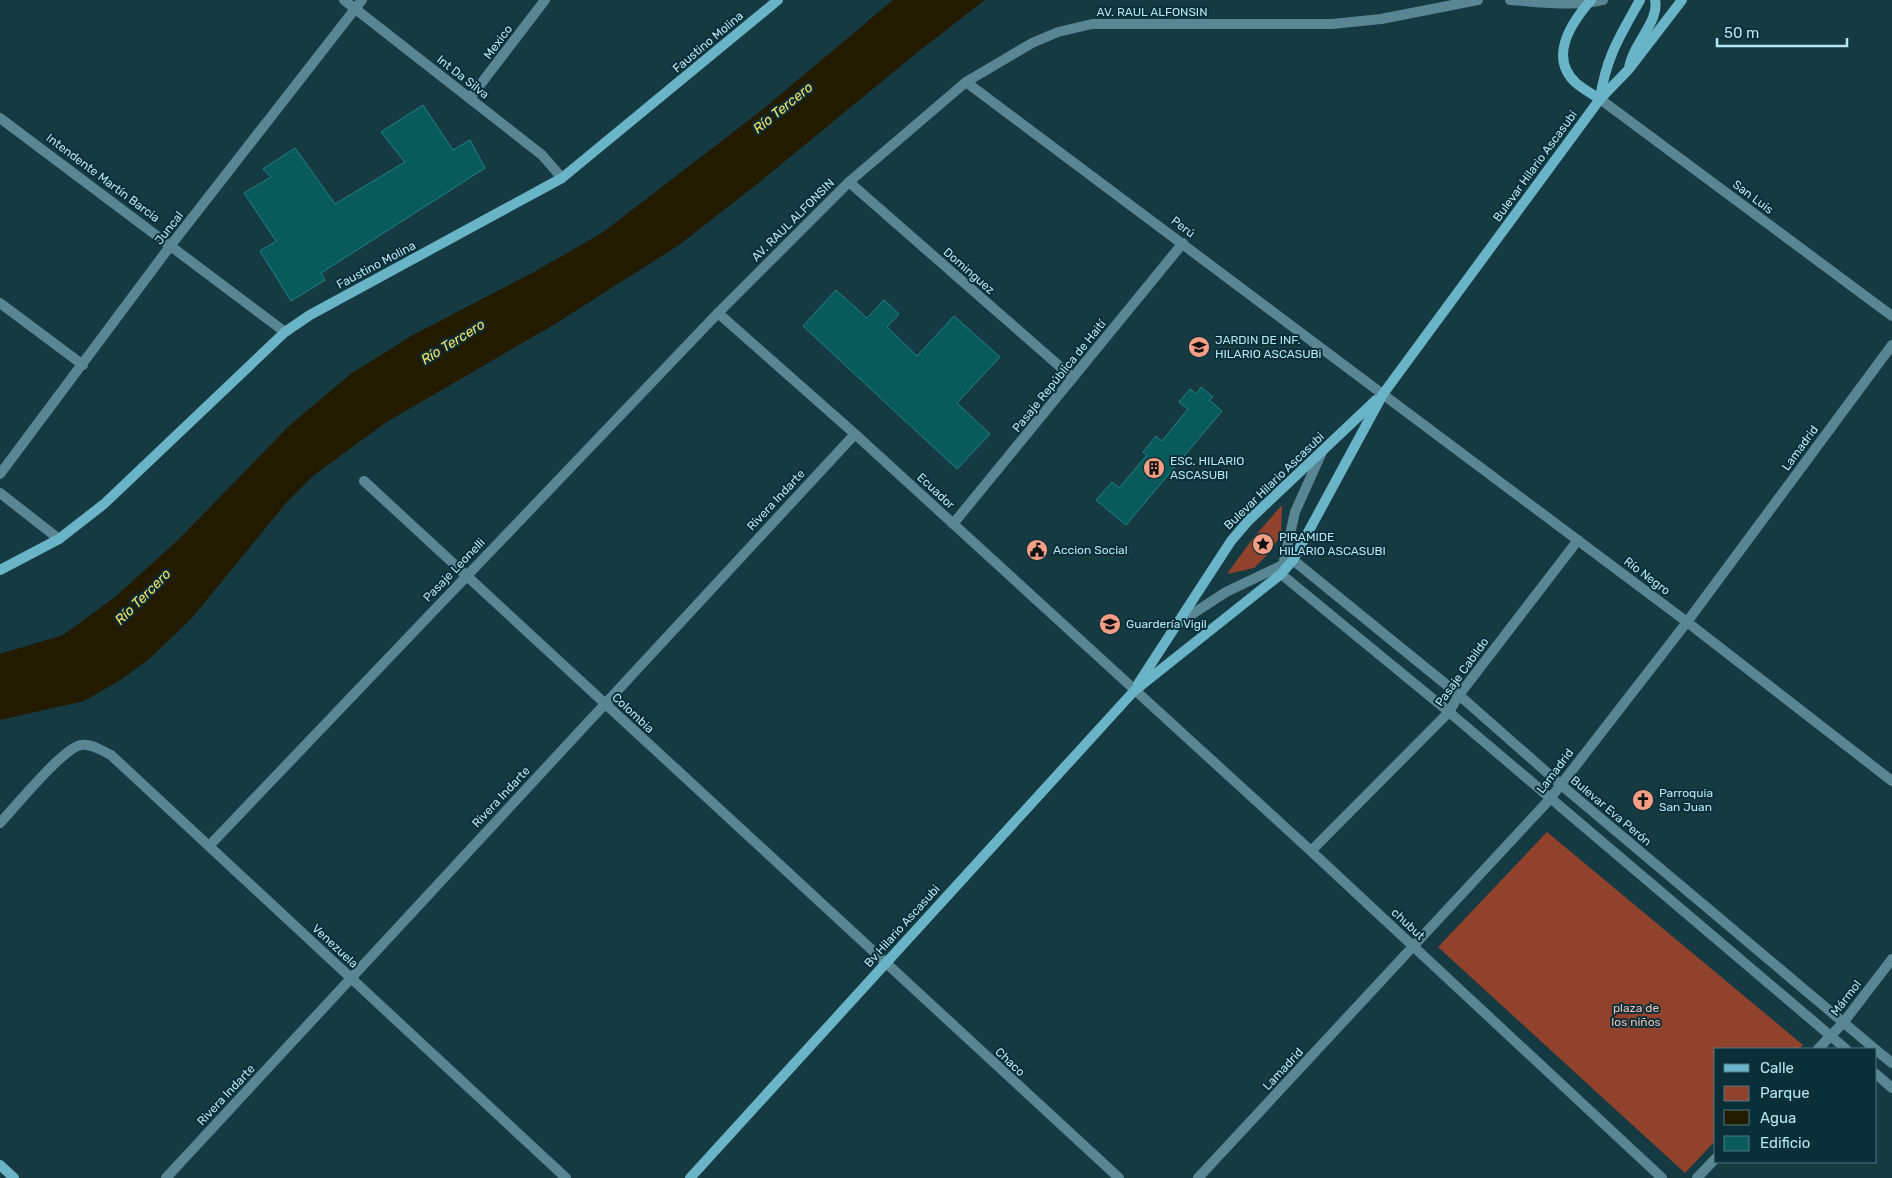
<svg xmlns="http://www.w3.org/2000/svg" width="1892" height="1178" viewBox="0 0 1892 1178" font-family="Rubik,sans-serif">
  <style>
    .green { fill: #91422d }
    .water { fill: #221b00 }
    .building { fill: #095a5b; stroke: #1f8384 }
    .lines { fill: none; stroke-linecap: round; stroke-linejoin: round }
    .street { stroke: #598692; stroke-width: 10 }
    .secondary { stroke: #6ab4c7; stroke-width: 10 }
    .labels { text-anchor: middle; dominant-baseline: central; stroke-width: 4; stroke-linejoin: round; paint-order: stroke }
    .street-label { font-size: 12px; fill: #b5e6f4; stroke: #0a2f38 }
    .poi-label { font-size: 12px; fill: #b5e6f4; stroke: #0a2f38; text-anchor: start }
    .park-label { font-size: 12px; fill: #f0c0b3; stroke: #0a2f38 }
    .water-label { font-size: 14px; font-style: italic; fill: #fde164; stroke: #0a2f38 }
  </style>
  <rect width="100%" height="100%" fill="#163a42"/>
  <g class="green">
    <path d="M1282 505 1281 535 1269 553 1254 568 1227 574 1253 538Z"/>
    <path d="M1547 832 1803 1045 1799 1049H1716V1140L1685 1173 1438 947Z"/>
  </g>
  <path class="water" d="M893 0H985L919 51 756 185 679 245 555 324 385 423 313 476 286 503 191 619 148 660 119 681 84 701 0 720V654L63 635 115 597 178 540 290 425 352 373 413 335 534 272 602 233 762 110Z"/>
  <g class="building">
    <path d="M423 105 453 150 470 140 485 168 321 273 325 280 291 301 260 251 276 241 244 193 271 177 263 169 295 148 335 204 405 162 381 132Z"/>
    <path d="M836 290 867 318 884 300 899 314 887 327 917 356 954 316 1000 357 957 403 990 434 957 469 803 326Z"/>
    <path d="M1201 387 1213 397 1209 400 1222 411 1126 525 1096 500 1112 482 1119 488 1147 455 1143 452 1156 436 1162 441 1188 409 1179 402 1190 389 1196 394Z"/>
  </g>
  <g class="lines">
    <g class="street">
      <path d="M344 0 542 155 562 178"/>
      <path d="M1510 0C1541 2 1573 7 1603 0"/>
      <path d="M966 82 1687 622 1892 781"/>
      <path d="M470 98 545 0"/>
      <path d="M1600 99 1892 316"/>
      <path d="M0 118 285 332"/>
      <path d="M849 182 1073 378"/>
      <path d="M0 303 83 365"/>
      <path d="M718 313 855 434 1311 851 1662 1178"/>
      <path d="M1322 452 1295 512 1281 574 1449 712 1846 1049"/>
      <path d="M0 474 171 245 362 0"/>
      <path d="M364 481 1119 1178"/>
      <path d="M0 493 59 539"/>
      <path d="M953 524 1183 243"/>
      <path d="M1177 624 1226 592 1293 560 1459 695 1560 784 1875 1049"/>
      <path d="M0 823C15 807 63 748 81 745 91 743 102 751 111 755L566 1178"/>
      <path d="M209 846 718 313 849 182 966 82 1032 43 1058 32 1092 24H1332L1381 19 1478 0"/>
      <path d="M1311 851 1449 712 1459 695 1578 540"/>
      <path d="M1818 1049 1843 1023 1892 959"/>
      <path d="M1876 1050 1892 1063"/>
      <path d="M1876 1074 1892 1088"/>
      <path d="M166 1178 855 434"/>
      <path d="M1198 1178 1549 800 1687 622 1892 345"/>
      <path d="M1697 1178 1716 1158"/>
    </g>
    <g class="secondary">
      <path d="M1591 0C1571 23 1548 57 1576 83 1583 89 1592 94 1600 99"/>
      <path d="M1629 68C1633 43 1660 21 1655 0"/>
      <path d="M1600 99C1606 57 1620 36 1640 0"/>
      <path d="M0 570 59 539 104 504 285 332 310 315 562 178 778 0"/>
      <path d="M1138 684 1231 541 1249 520 1376 400"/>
      <path d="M0 1165 14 1178"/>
      <path d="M690 1178 1134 691 1281 574 1293 560 1383 394 1600 99 1629 69 1682 0"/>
    </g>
  </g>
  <defs>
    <g id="school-disc" transform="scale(1.125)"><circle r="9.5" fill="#f49e86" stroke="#0a2f38"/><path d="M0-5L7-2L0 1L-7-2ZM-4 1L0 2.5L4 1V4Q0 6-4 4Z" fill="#111"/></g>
    <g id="building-disc" transform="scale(1.125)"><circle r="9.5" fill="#f49e86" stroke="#0a2f38"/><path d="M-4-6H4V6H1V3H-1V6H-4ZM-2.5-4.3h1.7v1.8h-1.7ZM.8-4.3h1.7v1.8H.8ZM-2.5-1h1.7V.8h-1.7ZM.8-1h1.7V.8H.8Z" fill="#111"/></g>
    <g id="sight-disc" transform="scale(1.125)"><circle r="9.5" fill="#f49e86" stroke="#0a2f38"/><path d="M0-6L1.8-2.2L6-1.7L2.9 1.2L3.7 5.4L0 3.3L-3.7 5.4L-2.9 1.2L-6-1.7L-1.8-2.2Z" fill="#111"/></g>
    <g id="civic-disc" transform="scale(1.125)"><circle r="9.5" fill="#f49e86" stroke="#0a2f38"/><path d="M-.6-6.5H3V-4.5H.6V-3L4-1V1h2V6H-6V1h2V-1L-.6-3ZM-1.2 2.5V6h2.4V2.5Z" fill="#111"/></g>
    <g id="church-disc" transform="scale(1.125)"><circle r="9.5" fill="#f49e86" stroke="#0a2f38"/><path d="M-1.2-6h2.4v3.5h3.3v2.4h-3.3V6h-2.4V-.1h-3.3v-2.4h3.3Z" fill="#111"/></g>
  </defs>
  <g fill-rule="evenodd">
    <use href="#school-disc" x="1199" y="347"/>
    <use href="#building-disc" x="1154" y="468"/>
    <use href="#sight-disc" x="1263" y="544"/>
    <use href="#civic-disc" x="1037" y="550"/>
    <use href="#school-disc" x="1110" y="624"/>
    <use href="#church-disc" x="1643" y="800"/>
  </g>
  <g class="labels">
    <g class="street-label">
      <text x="1152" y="12">AV. RAUL ALFONSIN</text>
      <text transform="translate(498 42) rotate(-53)">Mexico</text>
      <text transform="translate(708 42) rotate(-40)">Faustino Molina</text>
      <text transform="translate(463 77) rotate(38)">Int Da Silva</text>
      <text transform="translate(1535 166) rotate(-54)">Bulevar Hilario Ascasubi</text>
      <text transform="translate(103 178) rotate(37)">Intendente Martín Barcia</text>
      <text transform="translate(1753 197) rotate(37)">San Luis</text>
      <text transform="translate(793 220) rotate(-45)">AV. RAUL ALFONSIN</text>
      <text transform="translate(1183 227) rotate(37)">Perú</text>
      <text transform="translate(169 228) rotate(-52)">Juncal</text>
      <text transform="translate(376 265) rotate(-28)">Faustino Molina</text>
      <text transform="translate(969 271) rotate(41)">Dominguez</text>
      <text transform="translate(1059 376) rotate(-51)">Pasaje República de Haití</text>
      <text transform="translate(1800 448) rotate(-54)">Lamadrid</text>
      <text transform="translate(1274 481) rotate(-44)">Bulevar Hilario Ascasubi</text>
      <text transform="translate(936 491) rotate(43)">Ecuador</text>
      <text transform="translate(776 500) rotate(-47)">Rivera Indarte</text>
      <text transform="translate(454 570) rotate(-46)">Pasaje Leonelli</text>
      <text transform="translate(1647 576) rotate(37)">Río Negro</text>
      <text transform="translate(1462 672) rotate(-54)">Pasaje Cabildo</text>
      <text transform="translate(633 713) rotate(43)">Colombia</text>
      <text transform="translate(1555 771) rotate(-53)">Lamadrid</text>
      <text transform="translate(501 797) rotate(-47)">Rivera Indarte</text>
      <text transform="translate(1611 811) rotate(40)">Bulevar Eva Perón</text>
      <text transform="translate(1408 924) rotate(43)">chubut</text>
      <text transform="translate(902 926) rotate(-48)">Bv Hilario Ascasubi</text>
      <text transform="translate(335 946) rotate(43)">Venezuela</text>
      <text transform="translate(1846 998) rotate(-52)">Mármol</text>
      <text transform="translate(1010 1062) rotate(43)">Chaco</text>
      <text transform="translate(1283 1069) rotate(-47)">Lamadrid</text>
      <text transform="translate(226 1095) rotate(-47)">Rivera Indarte</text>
    </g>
    <g class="poi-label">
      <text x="1215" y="340">JARDIN DE INF.<tspan x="1215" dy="14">HILARIO ASCASUBi</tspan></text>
      <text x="1170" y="461">ESC. HILARIO<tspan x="1170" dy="14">ASCASUBI</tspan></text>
      <text x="1279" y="537">PIRAMIDE<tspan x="1279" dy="14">HILARIO ASCASUBI</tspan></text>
      <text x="1053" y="550">Accion Social</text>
      <text x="1126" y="624">Guardería Vigil</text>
      <text x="1659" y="793">Parroquia<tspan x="1659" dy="14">San Juan</tspan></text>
    </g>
    <g class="park-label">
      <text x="1636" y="1008">plaza de<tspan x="1636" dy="14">los niños</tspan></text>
    </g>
    <g class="water-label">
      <text transform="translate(783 108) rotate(-39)">Río Tercero</text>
      <text transform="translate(453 342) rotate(-32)">Río Tercero</text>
      <text transform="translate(143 597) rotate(-45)">Río Tercero</text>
    </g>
  </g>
  <rect x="1714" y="1048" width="162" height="115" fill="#0a2f38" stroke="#4e7883"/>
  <rect x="1724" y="1064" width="25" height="8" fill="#6ab4c7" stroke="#4e7883"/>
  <text x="1760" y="1073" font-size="15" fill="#b5e6f4">Calle</text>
  <rect x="1724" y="1086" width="25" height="15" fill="#91422d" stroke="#4e7883"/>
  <text x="1760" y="1098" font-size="15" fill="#b5e6f4">Parque</text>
  <rect x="1724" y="1110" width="25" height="15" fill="#221b00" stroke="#4e7883"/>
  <text x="1760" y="1123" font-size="15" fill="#b5e6f4">Agua</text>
  <rect x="1724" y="1136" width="25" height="15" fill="#095a5b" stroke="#4e7883"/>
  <text x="1760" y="1148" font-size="15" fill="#b5e6f4">Edificio</text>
  <path d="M1717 38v8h130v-8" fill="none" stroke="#b5e6f4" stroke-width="2.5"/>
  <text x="1724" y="38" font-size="15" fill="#b5e6f4" stroke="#0a2f38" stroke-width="4" paint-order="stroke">50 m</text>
</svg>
